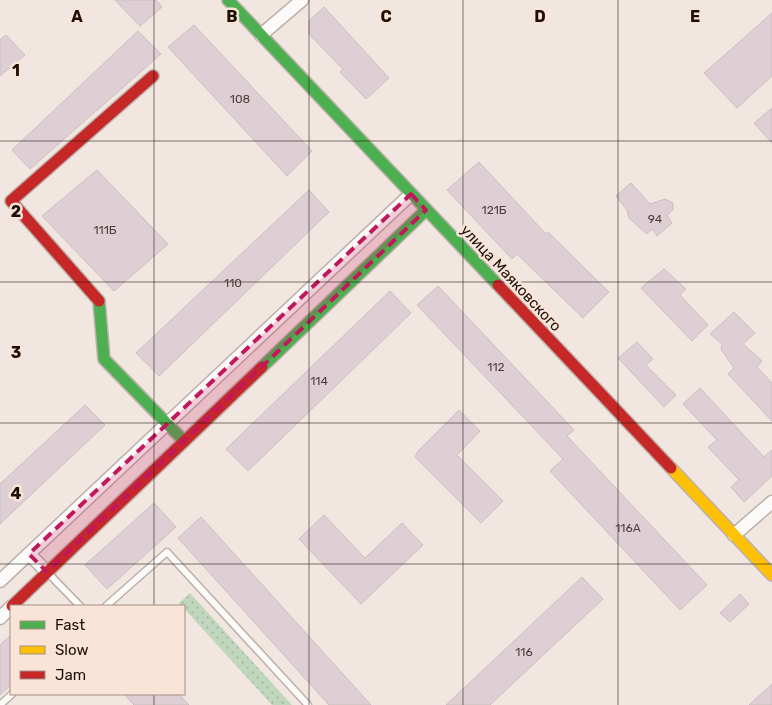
<svg xmlns="http://www.w3.org/2000/svg" width="772" height="705" viewBox="0 0 772 705" font-family="Rubik,sans-serif">
  <style>
    .grass { fill: url(#grass-dots) }
    .building { fill: #decfd4; stroke: #cabfc1 }
    .lines { fill: none; stroke-linecap: round; stroke-linejoin: round }
    .lane-casing { stroke: #bcb0aa; stroke-width: 9 }
    .street-casing { stroke: #bcb0aa; stroke-width: 15 }
    .fast-casing { stroke: #bcb0aa; stroke-width: 14 }
    .slow-casing { stroke: #bcb0aa; stroke-width: 14 }
    .jam-casing { stroke: #bcb0aa; stroke-width: 14 }
    .lane { stroke: #fdfbfa; stroke-width: 6 }
    .street { stroke: #fdfbfa; stroke-width: 12 }
    .fast { stroke: #4caf50; stroke-width: 11 }
    .slow { stroke: #ffc107; stroke-width: 11 }
    .jam { stroke: #c62828; stroke-width: 11 }
    .marked { fill: #c2185b; fill-opacity: 0.2; stroke: #c2185b; stroke-width: 4; stroke-dasharray: 10 6; stroke-linejoin: round }
    .grid { fill: none; stroke: #1b0f08; stroke-width: 1; stroke-opacity: 0.55 }
    .labels { text-anchor: middle; dominant-baseline: central; stroke-width: 5; stroke-linejoin: round; paint-order: stroke }
    .number-label { font-size: 12px; fill: #4c3f3b }
    .street-label { font-size: 15px; fill: #1b0f08; stroke: #fae4d8 }
    .grid-label { font-size: 16px; text-anchor: middle; font-weight: bold; fill: #1b0f08; stroke: #fae4d8; stroke-width: 5; stroke-linejoin: round; paint-order: stroke }
  </style>
  <defs>
    <pattern id="grass-dots" width="8" height="8" patternUnits="userSpaceOnUse" patternTransform="scale(1.25)"><rect width="8" height="8" fill="#c0d7bd"/><path d="M2 2h.1M6 6h.1" fill="none" stroke="#a4b7a1" stroke-width="1.8" stroke-linecap="round"/></pattern>
  </defs>
  <rect width="100%" height="100%" fill="#f2e6e0"/>
  <path class="grass" d="M190 593 292 705H272L179 603Z"/>
  <g class="building">
    <path d="M115 0H156L162 7 140 26Z"/>
    <path d="M324 7 389 78 366 99 340 72 343 69 309 34V21Z"/>
    <path d="M772 13V76L737 108 704 73Z"/>
    <path d="M194 25 312 151 287 176 168 47Z"/>
    <path d="M138 31 161 54 30 169 12 150Z"/>
    <path d="M6 35 25 55 0 76V40Z"/>
    <path d="M772 108V143L754 123Z"/>
    <path d="M479 162 546 234 548 232 609 292 583 318 517 254 512 259 447 190Z"/>
    <path d="M97 170 168 244 114 291 42 216Z"/>
    <path d="M631 183 650 204 665 199 673 203V210L667 215 672 223 657 236 652 229 647 234 629 218 627 210 616 196Z"/>
    <path d="M309 190 329 212 159 376 136 353Z"/>
    <path d="M664 269 686 289 680 295 708 325 692 341 641 288Z"/>
    <path d="M438 286 574 430 567 436 707 585 680 610 550 471 563 459 417 305Z"/>
    <path d="M390 291 411 313 248 471 226 449Z"/>
    <path d="M734 312 755 333 743 344 762 361 757 367 772 383V421L728 374 734 368 721 349 722 344 710 334Z"/>
    <path d="M637 342 653 359 646 365 676 395 664 407 618 358Z"/>
    <path d="M700 388 764 457 772 450V476L744 502 731 487 739 480 708 447 717 440 683 404Z"/>
    <path d="M85 405 105 425 0 524V484Z"/>
    <path d="M459 410 480 431 457 455 503 501 481 523 415 457 418 451Z"/>
    <path d="M154 503 176 527 107 589 85 565Z"/>
    <path d="M324 515 365 558 402 523 423 545 361 604 299 539Z"/>
    <path d="M201 517 371 705H329L178 538Z"/>
    <path d="M582 577 603 599 490 705H446Z"/>
    <path d="M740 594 749 604 730 622 720 613Z"/>
    <path d="M11 635V685L0 695V645Z"/>
    <path d="M772 684V705H749Z"/>
    <path d="M124 694H179L189 705H134Z"/>
  </g>
  <g class="lines">
    <g class="lane-casing">
      <g id="lane">
        <path d="M48 573 80 606"/>
        <path d="M106 606 167 552 308 705"/>
        <path d="M0 705 12 694"/>
      </g>
    </g>
    <g class="street-casing">
      <g id="street">
        <path d="M261 35 302 0"/>
        <path d="M734 535 772 502"/>
        <path d="M29 554 47 572"/>
        <path d="M0 581 411 194"/>
        <path d="M0 618 11 607"/>
      </g>
    </g>
    <g class="fast-casing">
      <g id="fast">
        <path d="M228 0 498 285"/>
        <path d="M99 301 104 359 184 441"/>
        <path d="M262 367 426 210"/>
      </g>
    </g>
    <g class="slow-casing">
      <path id="slow" d="M671 468 772 575"/>
    </g>
    <g class="jam-casing">
      <g id="jam">
        <path d="M498 285 671 468"/>
        <path d="M99 301 11 201 153 76"/>
        <path d="M12 606 262 367"/>
      </g>
    </g>
    <use href="#lane" class="lane"/>
    <use href="#street" class="street"/>
    <use href="#fast" class="fast"/>
    <use href="#slow" class="slow"/>
    <use href="#jam" class="jam"/>
  </g>
  <path class="marked" d="M411 194 426 210 47 572 29 554Z"/>
  <path class="grid" d="M154 0V606M309 0V705M463 0V705M618 0V705M0 141H772M0 282H772M0 423H772M0 564H772M154 694V705"/>
  <g class="labels">
    <g class="number-label">
      <text x="240" y="99">108</text>
      <text x="494" y="210">121Б</text>
      <text x="655" y="219">94</text>
      <text x="105" y="230">111Б</text>
      <text x="233" y="283">110</text>
      <text x="496" y="367">112</text>
      <text x="319" y="381">114</text>
      <text x="628" y="528">116А</text>
      <text x="524" y="652">116</text>
    </g>
    <g class="street-label">
      <text transform="translate(511 278) rotate(47)">улица Маяковского</text>
    </g>
  </g>
  <g class="grid-label">
    <text x="77" y="22">A</text>
    <text x="232" y="22">B</text>
    <text x="386" y="22">C</text>
    <text x="540" y="22">D</text>
    <text x="695" y="22">E</text>
    <text x="16" y="76">1</text>
    <text x="16" y="217">2</text>
    <text x="16" y="358">3</text>
    <text x="16" y="499">4</text>
  </g>
  <rect x="10" y="605" width="175" height="90" fill="#fae4d8" stroke="#a18f85"/>
  <rect x="20" y="621" width="25" height="8" fill="#4caf50" stroke="#a18f85"/>
  <text x="55" y="630" font-size="15" fill="#1b0f08">Fast</text>
  <rect x="20" y="646" width="25" height="8" fill="#ffc107" stroke="#a18f85"/>
  <text x="55" y="655" font-size="15" fill="#1b0f08">Slow</text>
  <rect x="20" y="671" width="25" height="8" fill="#c62828" stroke="#a18f85"/>
  <text x="55" y="680" font-size="15" fill="#1b0f08">Jam</text>
</svg>
